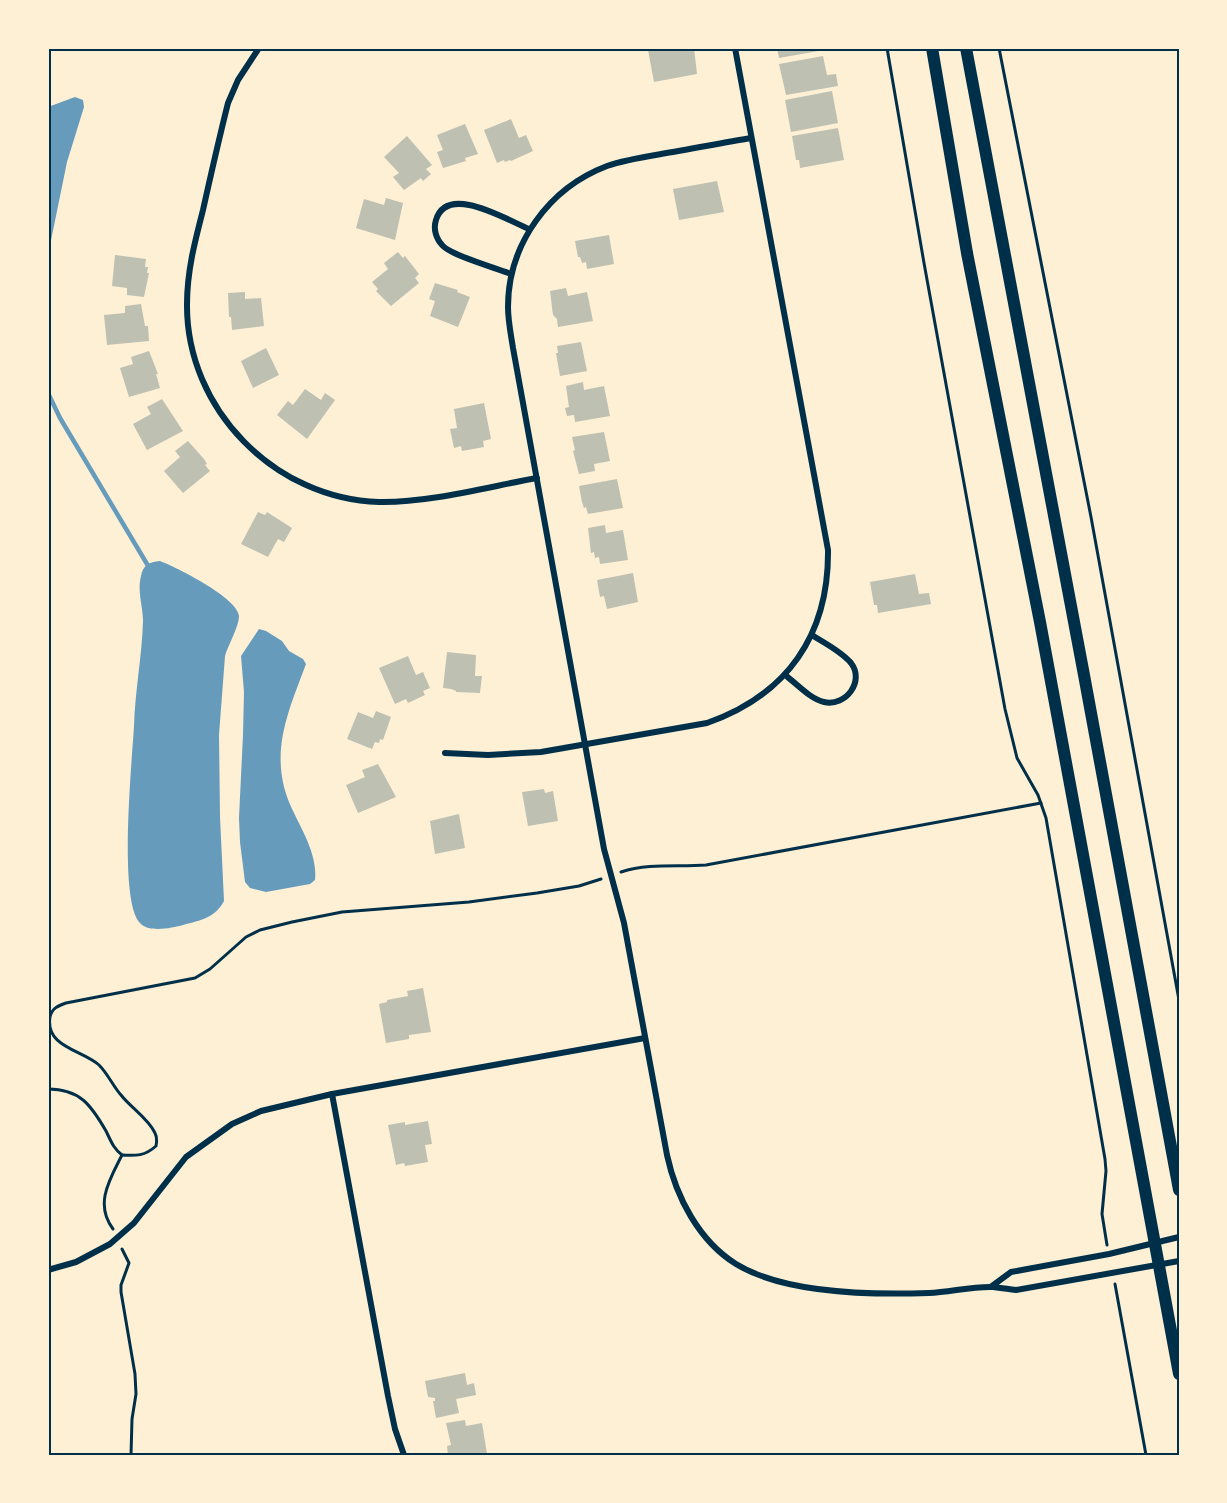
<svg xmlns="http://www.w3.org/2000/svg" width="1227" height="1503" viewBox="0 0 1227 1503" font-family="'Times New Roman',serif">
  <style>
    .water { fill: #669bbc }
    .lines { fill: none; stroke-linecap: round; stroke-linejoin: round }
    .stream { stroke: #669bbc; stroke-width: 4.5 }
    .building { fill: #bec0b2 }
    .path { stroke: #003049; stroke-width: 3 }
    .minor { stroke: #003049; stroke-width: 6 }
    .secondary { stroke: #003049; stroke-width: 12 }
    .neatline { fill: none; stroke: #003049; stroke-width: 2 }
  </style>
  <rect width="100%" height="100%" fill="#fdf0d5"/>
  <g class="water">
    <path d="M75 97 83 100 84 107 67 162 48 255V107Z"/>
    <path d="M160 561C176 567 238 598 239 616 239 627 228 645 225 656L219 735 220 817 224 901C215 918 201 920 183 925 172 928 148 933 140 923 118 900 132 762 134 726 135 691 142 656 143 621 143 606 137 592 141 576 143 565 149 562 160 561Z"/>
    <path d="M259 629 266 631 282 641 289 651 303 659 306 664C289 710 269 752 289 802 299 826 318 853 315 880L310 884 266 892 250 888 245 882 240 842 239 818 243 735 244 692 241 656Z"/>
  </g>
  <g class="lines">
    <path class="stream" d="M48 393 60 418 147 564"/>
  </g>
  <g class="building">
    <path d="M658 48H694L697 74 654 82 648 50Z"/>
    <path d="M777 48H823L824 50 779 58Z"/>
    <path d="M823 56 827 75 836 74 838 86 786 95 779 64Z"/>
    <path d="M832 91 838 123 791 132 785 100Z"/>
    <path d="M511 119 519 138 526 135 533 151 511 161 510 160 505 162 504 160 497 163 484 130Z"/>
    <path d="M465 124 478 154 465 158 466 161 443 168 437 152 443 150 437 135Z"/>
    <path d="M838 128 844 160 800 168 799 160H796L792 136Z"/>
    <path d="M407 136 432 165 426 169 431 174 423 181 421 178 404 190 393 177 399 173 384 157Z"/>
    <path d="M717 181 724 212 679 220 673 189Z"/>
    <path d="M386 198 403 203 395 240 356 228 364 199 384 205Z"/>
    <path d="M609 235 614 264 587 269 586 262 582 263 580 257H578L575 241Z"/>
    <path d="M398 252 403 258 405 256 419 274 415 278 419 283 391 306 376 291 378 289 372 282 388 269 384 263Z"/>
    <path d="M115 255 146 259 145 267H148L147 273H149L144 297 127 295V288L112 286Z"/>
    <path d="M435 283 458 290 457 292 470 297 458 327 430 316 435 301 429 299Z"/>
    <path d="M566 288 568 296 587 292 593 321 558 327 557 319 553 315 550 291Z"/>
    <path d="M245 292V299L261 298 264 326 232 330 231 317H229L228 293Z"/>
    <path d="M141 304 145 326H148L149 341 107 345 104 315 125 313V306Z"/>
    <path d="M581 342 587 371 560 376 556 353H558L557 346Z"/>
    <path d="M266 348 279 375 253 388 241 361Z"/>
    <path d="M149 351 158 374H156L160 388 129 397 120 368 133 364 131 357Z"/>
    <path d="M583 382 584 390 604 386 610 416 575 422 574 415 567 416 565 408 569 407 566 386Z"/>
    <path d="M305 389 321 400 325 393 335 400 307 439 277 415 288 401 293 405Z"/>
    <path d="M162 399 183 431 147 450 133 424 151 414 147 407Z"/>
    <path d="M484 403 491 439 483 441 484 447 462 451 461 446 454 448 450 429 457 428 454 409Z"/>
    <path d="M604 432 610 461 594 464 595 471 579 474 573 451 575 450 572 437Z"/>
    <path d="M188 441 204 459 207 464 205 465 210 471 183 493 164 471 180 457 175 451Z"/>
    <path d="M617 479 623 508 588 514 586 507 584 508 582 502 579 486Z"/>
    <path d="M258 512 265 515 267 512 292 528 284 542 278 539 268 557 241 544Z"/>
    <path d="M605 525 606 533 623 530 628 560 600 564 599 557 595 558 594 552 591 553 588 528Z"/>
    <path d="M633 573 638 602 607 609 604 596 600 597 597 580Z"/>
    <path d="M915 574 919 594 929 593 931 604 878 613 877 605H874L870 582Z"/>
    <path d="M447 652 476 655 475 676H482L480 693 456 692V691L451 689 443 688Z"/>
    <path d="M408 656 416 675 423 672 430 688 423 691 425 695 408 703 406 699 395 704 379 668Z"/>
    <path d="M376 711 391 717 383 740 380 739 379 743 375 742 372 749 347 739 358 712 373 718Z"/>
    <path d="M378 764 396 797 358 813 346 785 365 777 362 770Z"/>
    <path d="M544 789 545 793 553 791 558 821 528 826 522 792Z"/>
    <path d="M459 814 465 848 435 854 430 821Z"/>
    <path d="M423 988 431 1032 409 1035V1039L386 1043 379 1004 387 1002V1000L408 996 407 991Z"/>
    <path d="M428 1121 432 1144 425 1145 428 1162 405 1166 404 1163 396 1165 388 1125 405 1122V1125Z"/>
    <path d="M465 1373 467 1385 474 1383 476 1395 456 1399 459 1413 436 1418 433 1401H435V1398L428 1397 425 1381Z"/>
    <path d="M465 1420 466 1426 482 1423 487 1454 448 1455 447 1446 451 1445 446 1423Z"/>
  </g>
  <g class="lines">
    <g class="path">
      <path d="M887 48 924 263 1005 709 1017 758 1038 795 1046 818 1105 1159 1106 1171 1102 1214 1107 1245"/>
      <path d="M999 48 1091 517 1179 1000"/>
      <path d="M621 872C649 863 677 867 706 865L1041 803"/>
      <path d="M48 1089C80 1089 91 1105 106 1131 111 1141 113 1148 122 1155"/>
      <path d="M113 1229C94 1204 110 1179 122 1155 136 1156 145 1156 156 1146 157 1141 157 1137 155 1133 148 1118 131 1108 121 1095 113 1086 108 1074 99 1065 82 1050 45 1047 50 1017 52 1008 58 1006 66 1003L195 978 210 969 246 937 260 930 292 922 342 912 469 902 537 893 579 886 601 879"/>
      <path d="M122 1249 129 1263 121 1285V1292L135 1374 136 1394 132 1419 131 1455"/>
      <path d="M1115 1284 1146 1455"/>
    </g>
    <g class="minor">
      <path d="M259 48 238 80 228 103C219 139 211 174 203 210 195 241 187 271 187 304 186 409 275 499 379 502 429 503 487 487 537 478"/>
      <path d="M751 138C721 143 691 149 661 154 643 157 624 160 607 166 549 188 508 244 508 307 508 321 511 335 513 348L604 849 624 923 667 1155C676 1197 699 1241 736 1264 785 1294 873 1295 929 1293 950 1292 974 1286 993 1287 1001 1288 1009 1289 1016 1290L1179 1261"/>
      <path d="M511 274C496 268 453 256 443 246 436 239 433 229 436 220 447 183 507 220 529 229"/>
      <path d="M785 675C796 683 810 699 824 702 846 707 865 681 851 663 841 651 824 643 812 635"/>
      <path d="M445 753 488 755 541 752 707 723C787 695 829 635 828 550L735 48"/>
      <path d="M332 1094 388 1396 395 1429 404 1455"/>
      <path d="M48 1270 76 1262 110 1244 134 1223 186 1157 232 1124 261 1111 332 1094 645 1038"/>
      <path d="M992 1286 1011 1272 1109 1254 1179 1237"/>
    </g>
    <g class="secondary">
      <path d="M932 48 967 253 1040 622 1179 1374"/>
      <path d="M966 48 1084 675 1179 1190"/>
    </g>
  </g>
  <rect width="1227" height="1503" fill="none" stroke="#fdf0d5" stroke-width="99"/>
  <rect x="50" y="50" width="1128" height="1404" class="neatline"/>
</svg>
